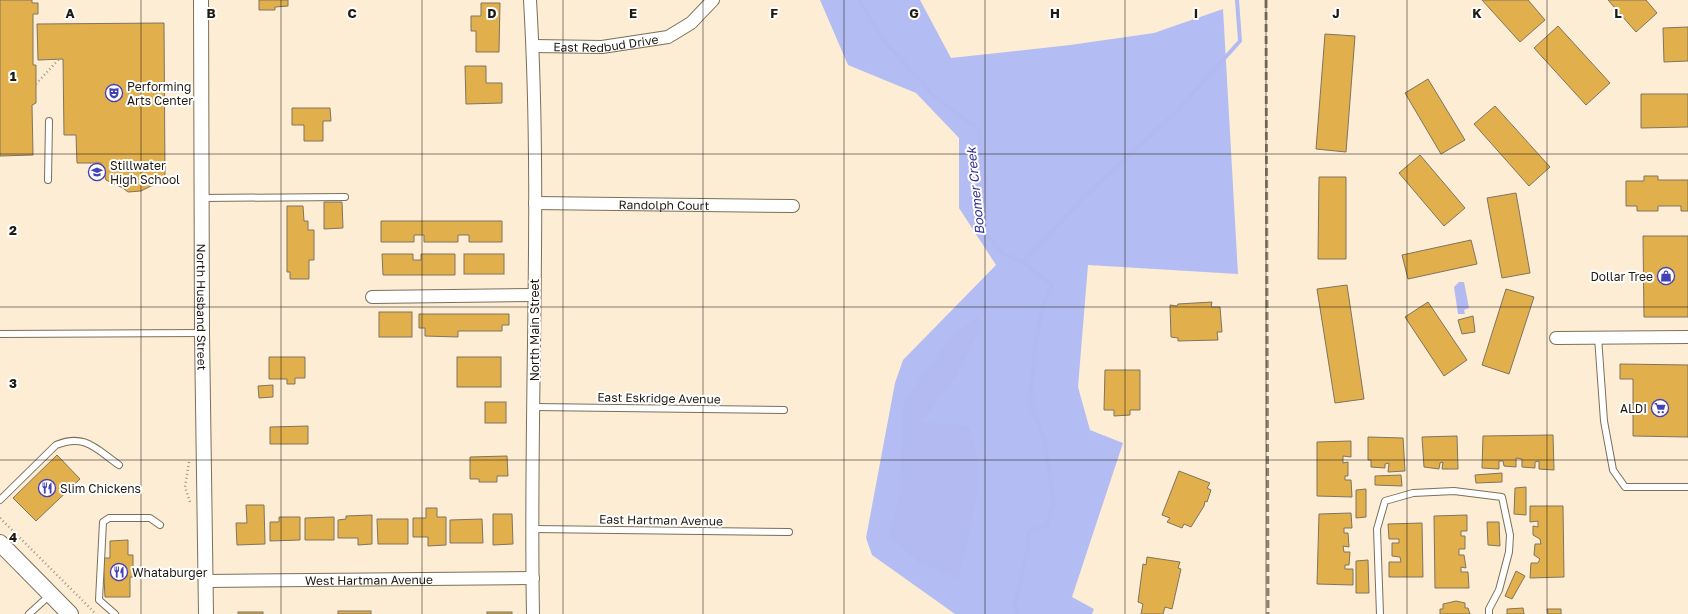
<svg xmlns="http://www.w3.org/2000/svg" width="1688" height="614" viewBox="0 0 1688 614" font-family="'Golos Text',sans-serif">
  <style>
    .forest { fill: #b4bdf3 }
    .water { fill: #b2baf1 }
    .lines { fill: none; stroke-linecap: round; stroke-linejoin: round }
    .stream { stroke: #b2baf1; stroke-width: 4 }
    .building { fill: #e1af4c; stroke: #81745e }
    .service-casing { stroke: #7c6f59; stroke-width: 8 }
    .minor-casing { stroke: #7c6f59; stroke-width: 14 }
    .tertiary-casing { stroke: #7c6f59; stroke-width: 16 }
    .secondary-casing { stroke: #7c6f59; stroke-width: 18 }
    .path { stroke: #a19683; stroke-width: 2.5; stroke-dasharray: 1 3; stroke-linecap: butt }
    .service { stroke: #fff; stroke-width: 6 }
    .minor { stroke: #fff; stroke-width: 12 }
    .tertiary { stroke: #fff; stroke-width: 14 }
    .secondary { stroke: #fff; stroke-width: 16 }
    .rail { stroke: #8b8271; stroke-width: 3; stroke-dasharray: 8 4; stroke-linecap: butt }
    .grid { fill: none; stroke: #201b12; stroke-width: 1; stroke-opacity: 0.55 }
    .labels { text-anchor: middle; dominant-baseline: central; stroke-width: 4; stroke-linejoin: round; paint-order: stroke }
    .street-label { font-size: 12px; fill: #201b12; stroke: #fff }
    .poi-label { font-size: 12px; fill: #201b12; stroke: #fff; text-anchor: start }
    .water-label { font-size: 13px; font-style: italic; fill: #363397; stroke: #fff }
    .grid-label { font-size: 13px; text-anchor: middle; font-weight: bold; fill: #201b12; stroke: #fff; stroke-width: 4; stroke-linejoin: round; paint-order: stroke }
  </style>
  <rect width="100%" height="100%" fill="#fcedd4"/>
  <path class="forest" d="M820 0H920L951 58 1070 45 1154 33 1223 9 1238 274 1088 265 1078 387 1090 430 1123 443 1072 597 1094 609 1092 614H955L872 555 866 538 895 383 903 360 996 265 959 208V138L916 93 848 65Z"/>
  <g class="water">
    <path d="M1459 282H1464L1469 308 1464 310 1465 314H1458L1454 287Z"/>
    <path d="M978 316 981 328 958 374 921 422 969 426C990 478 969 527 959 579L921 564 891 538 889 533 894 519 900 492 903 404 948 340Z"/>
  </g>
  <g class="lines">
    <g class="stream">
      <path d="M859 0 884 41 934 96 978 129 987 191V236L1004 254 1023 262 1052 285 1043 306 1035 346 1030 404 1044 437 1054 503 1047 525 1028 532V547L1015 605 1017 614"/>
      <path d="M1023 262 1084 197 1177 111 1240 41 1237 0"/>
    </g>
  </g>
  <g class="building">
    <path d="M0 0H32V3H38V14H33V65H36V103L32 105 33 155 0 156Z"/>
    <path d="M259 0H288V6L275 7V10H259Z"/>
    <path d="M1482 0H1528L1545 20 1520 42Z"/>
    <path d="M1608 0H1646L1657 13 1636 32Z"/>
    <path d="M481 3H500L499 52H476V31H471V16H481Z"/>
    <path d="M164 23 165 179 141 191 128 192 123 188 106 180 101 163H77L76 135H64L63 59 38 60 37 24Z"/>
    <path d="M1558 26 1610 83 1586 105 1534 48Z"/>
    <path d="M1688 27V61L1664 62 1663 28Z"/>
    <path d="M1325 34 1355 36 1346 152 1316 149Z"/>
    <path d="M465 66H486V83H502V103L466 104Z"/>
    <path d="M1428 79 1465 140 1441 154 1405 93Z"/>
    <path d="M1641 94H1688V127L1641 128Z"/>
    <path d="M1495 106 1550 167 1529 186 1474 124Z"/>
    <path d="M292 108H330L331 121H323V141H304V125H292Z"/>
    <path d="M1420 155 1465 208 1444 226 1399 173Z"/>
    <path d="M1644 176H1658V180H1688V211H1681V206H1658V211H1637V206H1626V181H1644Z"/>
    <path d="M1319 177H1346V259H1318Z"/>
    <path d="M1516 193 1530 273 1502 278 1487 198Z"/>
    <path d="M324 202H342L343 228 324 229Z"/>
    <path d="M287 206H303L304 221H308V230H314V260H309V279H290V272H287Z"/>
    <path d="M381 221H502V242H469V235H458V242H424V235H414V242H381Z"/>
    <path d="M1643 236H1688V317H1644Z"/>
    <path d="M1471 240 1477 264 1408 279 1402 255Z"/>
    <path d="M382 254H413V260H421V254H455V275H383Z"/>
    <rect x="464" y="254" width="40" height="20"/>
    <path d="M1347 285 1364 399 1335 403 1317 289Z"/>
    <path d="M1506 289 1534 297 1509 374 1482 365Z"/>
    <path d="M1212 302 1211 307H1220L1222 332H1217L1218 340 1178 341V338L1171 337 1170 305 1177 306 1178 304Z"/>
    <path d="M1428 302 1467 360 1444 376 1405 317Z"/>
    <rect x="379" y="312" width="33" height="25"/>
    <path d="M419 314H509V325H502V331H458V337L425 336V328H419Z"/>
    <path d="M1473 316 1475 332 1462 334 1458 320Z"/>
    <path d="M269 357H305V378H295V384H287V379H269Z"/>
    <rect x="457" y="357" width="44" height="30"/>
    <path d="M1620 364 1688 365V437L1633 436V379H1620Z"/>
    <path d="M1105 370H1140V410H1130V415L1114 416V410H1104Z"/>
    <path d="M273 385V397L259 398 258 386Z"/>
    <rect x="485" y="402" width="21" height="21"/>
    <path d="M308 426V444H270V427Z"/>
    <path d="M1553 435 1554 470 1539 469V461L1535 462V468L1522 467V459L1516 458V467L1504 466 1503 461H1499V469L1482 468 1483 436Z"/>
    <path d="M1457 436 1458 469H1442L1443 462 1440 463 1439 469 1424 467 1422 437Z"/>
    <path d="M1368 437 1403 438 1405 471 1388 472 1389 463 1385 464V468L1371 467V460H1368Z"/>
    <path d="M1351 441V457L1343 456V463L1348 462V476H1345V480H1351L1352 497 1317 496V442Z"/>
    <path d="M57 455 80 479 36 521 13 498Z"/>
    <path d="M507 456 508 476H497V482H479V479H470V457Z"/>
    <path d="M1179 471 1210 483 1207 488 1211 490 1207 502 1205 501 1204 506 1191 527 1184 524 1182 528 1167 522 1170 518 1162 515Z"/>
    <path d="M1502 473V482L1476 483 1475 475Z"/>
    <path d="M1401 475 1402 486 1375 485V476Z"/>
    <path d="M1526 487V515L1514 514 1515 488Z"/>
    <path d="M1366 489V517L1356 518V490Z"/>
    <path d="M246 505H264L265 544 237 545 236 523H247Z"/>
    <path d="M1530 506H1563L1564 577 1530 578 1531 563H1538L1540 559 1534 555 1535 544H1541L1540 539 1533 535V526L1538 527V521L1530 522Z"/>
    <path d="M426 508H437V517H446V545L428 546V537H413V518H426Z"/>
    <path d="M1351 513 1352 528H1344V533H1348L1349 547 1343 546 1344 552H1350L1349 565H1345V569H1353V585L1317 584 1319 514Z"/>
    <path d="M493 514H512L513 544 493 545Z"/>
    <path d="M372 515V544L358 545V538H338V520L346 519V516Z"/>
    <path d="M1467 515V531H1461V536H1465V549H1459V555H1464L1466 568 1461 567V572H1468L1469 588H1435L1434 516Z"/>
    <path d="M279 517H300V540L270 541V522H279Z"/>
    <path d="M334 517V540H305V518Z"/>
    <path d="M377 519H408V544H378Z"/>
    <path d="M482 519 483 543H450V520Z"/>
    <path d="M1487 522H1499L1500 546 1488 545Z"/>
    <path d="M1422 523 1423 577H1389V562H1401L1400 557 1392 556V543H1399V539H1389L1388 524Z"/>
    <path d="M128 540V555H133V577H130V597H105L103 558H110V541Z"/>
    <path d="M1147 557 1180 562 1178 568 1181 569 1172 609 1165 607 1163 614H1141L1143 604 1138 602 1143 564 1146 565Z"/>
    <path d="M1368 560 1369 593H1356V561Z"/>
    <path d="M1516 571 1525 576 1512 599 1505 596Z"/>
    <path d="M1456 601 1465 603V608H1468L1470 614H1440V609H1443V604Z"/>
    <path d="M1523 608 1524 614H1507V609Z"/>
    <path d="M1547 609H1561V614H1548Z"/>
    <rect x="338" y="611" width="33" height="3"/>
    <rect x="238" y="612" width="25" height="2"/>
    <rect x="487" y="612" width="25" height="2"/>
  </g>
  <g class="lines">
    <g class="service-casing">
      <g id="service">
        <path d="M48 180 49 121"/>
        <path d="M201 198 345 197"/>
        <path d="M0 334 202 333"/>
        <path d="M1598 337 1604 421 1613 470 1625 487H1688"/>
        <path d="M534 407 784 410"/>
        <path d="M0 500 56 445C85 433 96 449 119 465"/>
        <path d="M533 529 789 532"/>
        <path d="M29 614 51 594"/>
        <path d="M115 614 99 600 103 522 109 518H150L160 525"/>
        <path d="M1380 614 1377 529 1385 501 1413 493 1454 491 1502 497 1510 535 1509 552 1499 590 1489 609V614"/>
      </g>
    </g>
    <g class="minor-casing">
      <g id="minor">
        <path d="M530 0C542 204 529 410 533 614"/>
        <path id="s1" d="M533 46 602 47 668 37 691 23 713 0"/>
        <path id="s2" d="M535 203 793 206"/>
        <path d="M372 297 534 295"/>
        <path d="M1556 338 1688 337"/>
        <path id="s3" d="M206 581 533 578"/>
      </g>
    </g>
    <g class="tertiary-casing">
      <g id="tertiary">
        <path id="s4" d="M201 0 202 333 206 614"/>
      </g>
    </g>
    <g class="secondary-casing">
      <path id="secondary" d="M0 543 70 614"/>
    </g>
    <g class="path">
      <path d="M36 84 59 59"/>
      <path d="M189 462 185 487 190 502"/>
      <path d="M0 518 96 614"/>
    </g>
    <use href="#service" class="service"/>
    <use href="#minor" class="minor"/>
    <use href="#tertiary" class="tertiary"/>
    <use href="#secondary" class="secondary"/>
    <path class="rail" d="M1266 0 1268 614"/>
  </g>
  <path class="grid" d="M141 0V614M281 0V614M422 0V614M563 0V614M703 0V614M844 0V614M985 0V614M1125 0V614M1266 0V614M1407 0V614M1547 0V614M0 154H1688M0 307H1688M0 460H1688"/>
  <defs>
    <g id="theatre-ring" transform="scale(0.9)"><circle r="9.5" fill="#fff" stroke="#4441b7" stroke-width="1.5"/><path d="M-5-5.5Q0-4 5-5.5V0Q5 5 0 6Q-5 5-5 0ZM-3.3-2.5H-1v1.5H-3.3ZM1-2.5H3.3v1.5H1ZM-2.8 1Q0 5.5 2.8 1Z" fill="#4441b7"/></g>
    <g id="school-ring" transform="scale(0.9)"><circle r="9.5" fill="#fff" stroke="#4441b7" stroke-width="1.5"/><path d="M0-5L7-2L0 1L-7-2ZM-4 1L0 2.5L4 1V4Q0 6-4 4Z" fill="#4441b7"/></g>
    <g id="shop-ring" transform="scale(0.9)"><circle r="9.5" fill="#fff" stroke="#4441b7" stroke-width="1.5"/><path d="M-5-2.5h2.3a2.7 3.5 0 0 1 5.4 0H5L5.5 6h-11ZM-1.5-2.5h3a1.5 2.3 0 0 0-3 0Z" fill="#4441b7"/></g>
    <g id="supermarket-ring" transform="scale(0.9)"><circle r="9.5" fill="#fff" stroke="#4441b7" stroke-width="1.5"/><path d="M-6-5.5h2.5l.6 2H6L4.5 2H-2.5L-4.4-4H-6ZM-1.5 3.2a1.3 1.3 0 1 0 .1 0ZM3 3.2a1.3 1.3 0 1 0 .1 0Z" fill="#4441b7"/></g>
    <g id="restaurant-ring" transform="scale(0.9)"><circle r="9.5" fill="#fff" stroke="#4441b7" stroke-width="1.5"/><path d="M-5-6h1v4h1v-4h1v4h1v-4h1v5L-1.5 .5V6h-2V.5L-5-1ZM5-6V6H3V1.5H1.5Q1.5-4 5-6Z" fill="#4441b7"/></g>
  </defs>
  <g fill-rule="evenodd">
    <use href="#theatre-ring" x="114" y="93"/>
    <use href="#school-ring" x="97" y="172"/>
    <use href="#shop-ring" x="1666" y="276"/>
    <use href="#supermarket-ring" x="1660" y="408"/>
    <use href="#restaurant-ring" x="47" y="488"/>
    <use href="#restaurant-ring" x="119" y="572"/>
  </g>
  <g class="labels">
    <g class="street-label">
      <text stroke="none"><textPath href="#s1" startOffset="73">East Redbud Drive</textPath></text>
      <text stroke="none"><textPath href="#s2" startOffset="129">Randolph Court</textPath></text>
      <text stroke="none"><textPath href="#s4" startOffset="307">North Husband Street</textPath></text>
      <text transform="translate(534 330) rotate(-90)">North Main Street</text>
      <text transform="translate(659 398) rotate(1)">East Eskridge Avenue</text>
      <text transform="translate(661 520) rotate(1)">East Hartman Avenue</text>
      <text stroke="none"><textPath href="#s3" startOffset="163">West Hartman Avenue</textPath></text>
    </g>
    <g class="poi-label">
      <text x="127" y="86">Performing<tspan x="127" dy="14">Arts Center</tspan></text>
      <text x="110" y="165">Stillwater<tspan x="110" dy="14">High School</tspan></text>
      <text x="1653" y="276" text-anchor="end">Dollar Tree</text>
      <text x="1647" y="408" text-anchor="end">ALDI</text>
      <text x="60" y="488">Slim Chickens</text>
      <text x="132" y="572">Whataburger</text>
    </g>
    <g class="water-label">
      <text transform="translate(975 191) rotate(-96)">Boomer Creek</text>
    </g>
  </g>
  <g class="grid-label">
    <text x="70" y="18">A</text>
    <text x="211" y="18">B</text>
    <text x="352" y="18">C</text>
    <text x="492" y="18">D</text>
    <text x="633" y="18">E</text>
    <text x="774" y="18">F</text>
    <text x="914" y="18">G</text>
    <text x="1055" y="18">H</text>
    <text x="1196" y="18">I</text>
    <text x="1336" y="18">J</text>
    <text x="1477" y="18">K</text>
    <text x="1618" y="18">L</text>
    <text x="13" y="81">1</text>
    <text x="13" y="235">2</text>
    <text x="13" y="388">3</text>
    <text x="13" y="542">4</text>
  </g>
</svg>
